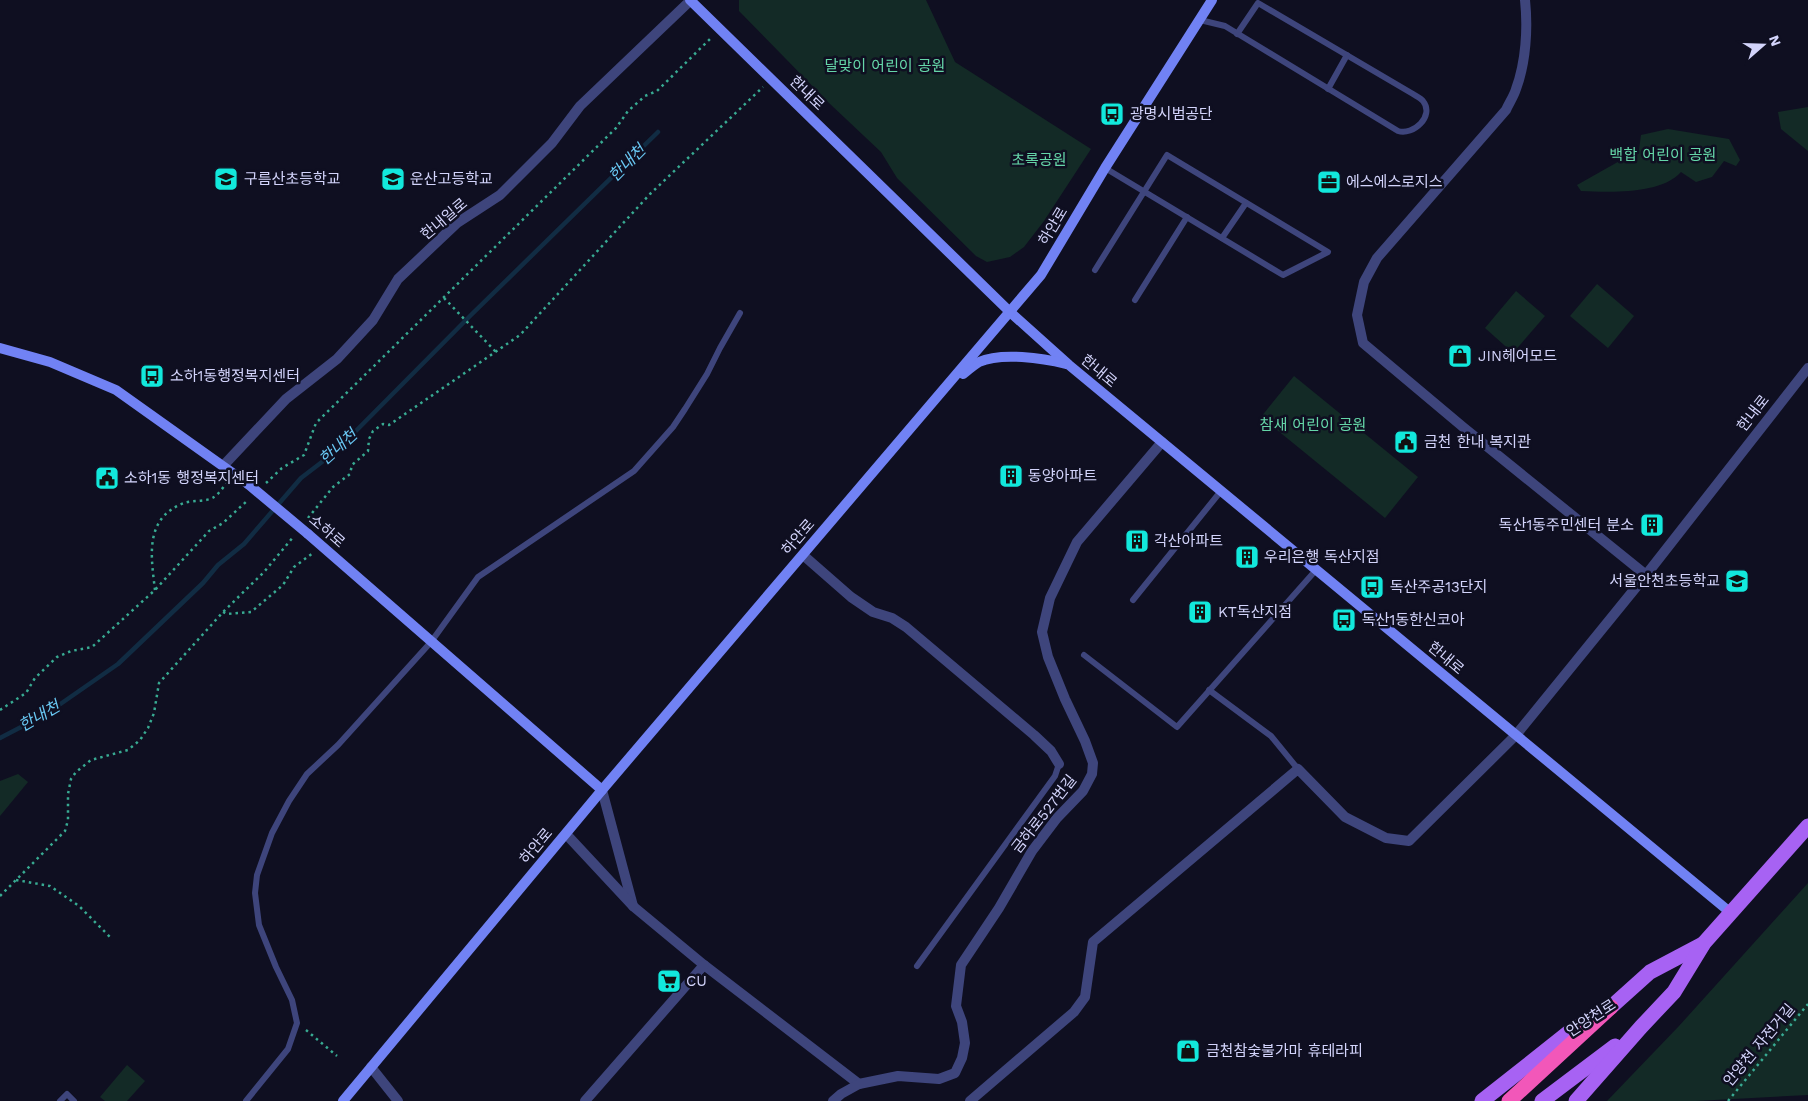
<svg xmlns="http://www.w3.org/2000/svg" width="1808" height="1101" viewBox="0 0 1808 1101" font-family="'Work Sans','Noto Sans KR',sans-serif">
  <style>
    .green { fill: #132a26 }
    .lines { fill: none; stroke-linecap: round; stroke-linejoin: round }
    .stream { stroke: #112c43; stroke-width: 4.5 }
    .path { stroke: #38aa92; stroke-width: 2.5; stroke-dasharray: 2.5 4; stroke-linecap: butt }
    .lane { stroke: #3e457c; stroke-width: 6 }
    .street { stroke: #3e457c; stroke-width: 10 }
    .secondary { stroke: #7182f4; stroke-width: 10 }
    .primary { stroke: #a762f3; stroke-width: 15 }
    .highway { stroke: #f257b9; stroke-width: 15 }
    .secondary-bridge { stroke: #7182f4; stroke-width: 10 }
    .labels { text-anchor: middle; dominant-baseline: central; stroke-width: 5; stroke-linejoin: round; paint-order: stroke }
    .park-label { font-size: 15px; fill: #65d6a8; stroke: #0f0f21 }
    .street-label { font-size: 15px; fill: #d3d4fb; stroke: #0f0f21 }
    .poi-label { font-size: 15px; fill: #d3d4fb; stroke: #0f0f21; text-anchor: start }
    .water-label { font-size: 16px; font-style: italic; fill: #69c8f3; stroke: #0f0f21 }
  </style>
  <rect width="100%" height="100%" fill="#0f0f21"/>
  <g class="green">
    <path d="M739 0H926L955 62 1091 149 1044 221 1024 247 1010 257 987 262 976 256 897 178 881 152 829 103 739 11Z"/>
    <path d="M1808 107V151L1781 129 1778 112Z"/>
    <path d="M1668 129 1729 139 1740 160 1736 166 1724 161 1712 177 1696 182 1681 172C1660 195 1610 192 1581 191L1577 185 1639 150 1641 135Z"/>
    <path d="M1597 284 1634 316 1608 348 1570 316Z"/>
    <path d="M1516 291 1545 316 1513 353 1485 328Z"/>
    <path d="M1294 376 1418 477 1385 518 1261 417Z"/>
    <path d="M18 774 28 782 0 816V781Z"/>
    <path d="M1808 883V1095L1696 1101H1607L1679 1026Z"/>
    <path d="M127 1065 145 1081 127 1101H105L100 1097Z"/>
  </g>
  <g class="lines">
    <path class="stream" d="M0 738 46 714 118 664 203 583 218 565 244 544 301 478 335 452 471 315 658 132"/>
    <g class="path">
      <path d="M444 298 496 352"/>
      <path d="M266 483 282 468 304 455 316 423 616 128 628 111 645 96 657 91 711 38"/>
      <path d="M308 518 333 487 350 474 352 465 368 451 369 439 373 431 383 424 389 425 520 335 650 194 763 87"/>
      <path d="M155 590C151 556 144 518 184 503 193 500 207 502 214 497 219 494 223 487 227 483"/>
      <path d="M223 612 227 614 251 612 283 585 294 567 313 553"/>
      <path d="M0 710 26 693 35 678 57 657 71 651 92 647 155 590 209 531 223 523 248 500"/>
      <path d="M16 880 50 886 79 906 110 937"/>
      <path d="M0 896 65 831 68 820V794L71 779 76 772 91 760 128 750 140 740 148 728 154 713 159 683 223 612 264 572 294 536"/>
      <path d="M306 1030 337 1056"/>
      <path d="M1728 1101 1808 1004"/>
    </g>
    <g class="lane">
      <path d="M1200 20 1225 26 1398 131C1413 136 1435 116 1423 101 1421 98 1416 96 1413 94L1258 3 1237 34"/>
      <path d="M1328 89 1347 55"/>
      <path d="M1222 238 1246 203"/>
      <path d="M1095 270 1167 155 1328 252 1283 275 1105 168"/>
      <path d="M1135 300 1187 217"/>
      <path d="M1133 600 1221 491"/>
      <path d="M1084 655 1177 727 1316 570"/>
      <path d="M1209 690 1271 736 1298 769"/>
      <path d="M917 966 1055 776 1059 764"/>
      <path d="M60 1101 67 1094 74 1101"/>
      <path d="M246 1101 288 1049 297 1023 292 1000 276 967 259 925 255 893 257 875 272 833 289 801 307 774 338 745 431 642 478 577 634 471 673 427 685 409 707 374 720 348 740 313"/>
    </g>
    <g class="street">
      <path d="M1525 0C1528 28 1526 62 1516 89 1514 96 1509 103 1506 110L1377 258 1364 282 1357 315 1363 343 1463 427 1646 575"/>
      <path d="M223 466 286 399 337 359 373 320 398 279 457 223 500 195 552 143 580 106 691 0"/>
      <path d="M803 555 851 597 873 612 892 618 906 627 1034 735 1051 751 1059 764"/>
      <path d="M602 790 633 906"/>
      <path d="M566 834 634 907 704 965 859 1084"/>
      <path d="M371 1067 398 1101"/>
      <path d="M585 1101 704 965"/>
      <path d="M833 1101 841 1094 859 1084 898 1076 939 1079 955 1073 962 1058 965 1043 962 1022 956 1006 961 965 999 908 1032 851 1057 818 1083 791 1092 774 1093 763 1085 741 1065 699 1048 657 1042 632 1050 598 1077 542 1162 442"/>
      <path d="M970 1101 1074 1012 1085 997 1093 942 1298 769 1345 817 1386 838 1409 841 1516 735 1646 575 1808 368"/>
    </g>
    <g class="secondary">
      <path d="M690 0 1010 312 1069 365 1731 913"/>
      <path d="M0 348 50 362 116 390 248 484"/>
      <path d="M963 374C968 370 974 365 979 362 1001 352 1043 358 1066 364"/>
      <path d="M308 534 602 790"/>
      <path d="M343 1101 602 790 1041 275 1105 168 1212 0"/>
    </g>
    <g class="primary">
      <path d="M1482 1101 1568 1033 1611 1007 1650 972 1703 944"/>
      <path d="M1542 1101 1615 1046"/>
      <path d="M1576 1101 1641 1027 1674 992 1704 943 1808 826"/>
    </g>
    <path class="highway" d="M1509 1101 1611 1007"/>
    <path class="secondary-bridge" d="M248 484 308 534"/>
  </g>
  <defs>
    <g id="bus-square" transform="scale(1.25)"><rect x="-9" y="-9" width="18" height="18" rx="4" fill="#12e8dc" stroke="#0f0f21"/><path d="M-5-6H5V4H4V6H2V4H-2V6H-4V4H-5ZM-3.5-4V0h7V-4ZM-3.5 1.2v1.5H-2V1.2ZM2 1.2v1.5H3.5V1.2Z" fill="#111"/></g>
    <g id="school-square" transform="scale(1.25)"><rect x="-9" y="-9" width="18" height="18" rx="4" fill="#12e8dc" stroke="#0f0f21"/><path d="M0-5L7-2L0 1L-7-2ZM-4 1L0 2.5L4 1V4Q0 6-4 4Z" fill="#111"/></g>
    <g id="office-square" transform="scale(1.25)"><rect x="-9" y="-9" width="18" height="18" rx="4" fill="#12e8dc" stroke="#0f0f21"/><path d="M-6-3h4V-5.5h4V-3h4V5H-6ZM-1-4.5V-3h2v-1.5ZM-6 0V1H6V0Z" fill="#111"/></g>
    <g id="shop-square" transform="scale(1.25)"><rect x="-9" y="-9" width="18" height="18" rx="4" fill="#12e8dc" stroke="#0f0f21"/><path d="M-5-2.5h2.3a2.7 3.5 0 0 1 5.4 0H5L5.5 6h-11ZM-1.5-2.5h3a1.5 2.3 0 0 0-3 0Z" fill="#111"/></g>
    <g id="civic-square" transform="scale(1.25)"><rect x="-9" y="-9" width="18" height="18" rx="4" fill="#12e8dc" stroke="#0f0f21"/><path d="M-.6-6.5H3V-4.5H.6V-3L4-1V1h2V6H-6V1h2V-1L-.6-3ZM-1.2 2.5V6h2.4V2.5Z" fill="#111"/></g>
    <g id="building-square" transform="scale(1.25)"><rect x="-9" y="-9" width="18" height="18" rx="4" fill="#12e8dc" stroke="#0f0f21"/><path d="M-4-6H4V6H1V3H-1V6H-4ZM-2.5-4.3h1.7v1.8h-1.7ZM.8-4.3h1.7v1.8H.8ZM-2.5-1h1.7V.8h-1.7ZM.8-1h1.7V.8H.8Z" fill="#111"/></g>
    <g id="supermarket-square" transform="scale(1.25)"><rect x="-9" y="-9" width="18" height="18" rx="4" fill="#12e8dc" stroke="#0f0f21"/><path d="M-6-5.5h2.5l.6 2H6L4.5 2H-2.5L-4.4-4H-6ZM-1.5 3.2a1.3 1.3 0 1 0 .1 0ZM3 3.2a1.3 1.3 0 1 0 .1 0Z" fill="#111"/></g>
  </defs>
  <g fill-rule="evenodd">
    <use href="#bus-square" x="1112" y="114"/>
    <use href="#school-square" x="226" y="179"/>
    <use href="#school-square" x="393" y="179"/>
    <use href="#office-square" x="1329" y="182"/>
    <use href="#shop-square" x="1460" y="356"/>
    <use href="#bus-square" x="152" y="376"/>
    <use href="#civic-square" x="1406" y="442"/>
    <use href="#building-square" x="1011" y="476"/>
    <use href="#civic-square" x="107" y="478"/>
    <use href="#building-square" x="1652" y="525"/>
    <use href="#building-square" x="1137" y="541"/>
    <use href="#building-square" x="1247" y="557"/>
    <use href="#school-square" x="1737" y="581"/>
    <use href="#bus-square" x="1372" y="587"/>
    <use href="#building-square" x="1200" y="612"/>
    <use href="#bus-square" x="1344" y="620"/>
    <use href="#supermarket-square" x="669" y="981"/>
    <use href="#shop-square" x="1188" y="1051"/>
  </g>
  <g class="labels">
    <g class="park-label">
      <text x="885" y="66">달맞이 어린이 공원</text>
      <text x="1663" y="155">백합 어린이 공원</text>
      <text x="1039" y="160">초록공원</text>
      <text x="1313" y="425">참새 어린이 공원</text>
    </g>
    <g class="street-label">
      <text transform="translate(807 93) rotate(44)">한내로</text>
      <text transform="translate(444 219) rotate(-40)">한내일로</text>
      <text transform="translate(1053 226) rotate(-59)">하안로</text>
      <text transform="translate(1099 371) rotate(40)">한내로</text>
      <text transform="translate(1753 413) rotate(-52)">한내로</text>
      <text transform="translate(327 531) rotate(41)">소하로</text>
      <text transform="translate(798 537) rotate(-49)">하안로</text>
      <text transform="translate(1446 658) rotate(40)">한내로</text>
      <text transform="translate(1044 814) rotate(-52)">금하로527번길</text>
      <text transform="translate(536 846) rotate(-50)">하안로</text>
      <text transform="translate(1591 1018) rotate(-33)">안양천로</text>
      <text transform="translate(1759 1045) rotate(-50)">안양천 자전거길</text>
    </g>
    <g class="poi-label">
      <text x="1130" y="114">광명시범공단</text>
      <text x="244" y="179">구름산초등학교</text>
      <text x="410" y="179">운산고등학교</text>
      <text x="1346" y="182">에스에스로지스</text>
      <text x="1478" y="356">JIN헤어모드</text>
      <text x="170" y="376">소하1동행정복지센터</text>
      <text x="1424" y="442">금천 한내 복지관</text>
      <text x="1028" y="476">동양아파트</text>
      <text x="124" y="478">소하1동 행정복지센터</text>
      <text x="1634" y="525" text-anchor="end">독산1동주민센터 분소</text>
      <text x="1154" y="541">각산아파트</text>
      <text x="1264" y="557">우리은행 독산지점</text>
      <text x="1720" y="581" text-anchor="end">서울안천초등학교</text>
      <text x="1390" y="587">독산주공13단지</text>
      <text x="1218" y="612">KT독산지점</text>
      <text x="1362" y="620">독산1동한신코아</text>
      <text x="686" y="981">CU</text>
      <text x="1206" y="1051">금천참숯불가마 휴테라피</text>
    </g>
    <g class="water-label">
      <text transform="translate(627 163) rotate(-45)">한내천</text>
      <text transform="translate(338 447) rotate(-42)">한내천</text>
      <text transform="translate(39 716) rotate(-30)">한내천</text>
    </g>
  </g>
  <g transform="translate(1763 45) rotate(70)" stroke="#0f0f21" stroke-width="4" paint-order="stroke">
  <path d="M0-4L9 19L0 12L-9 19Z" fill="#d3d4fb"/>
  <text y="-8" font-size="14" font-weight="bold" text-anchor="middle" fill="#d3d4fb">N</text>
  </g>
</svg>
